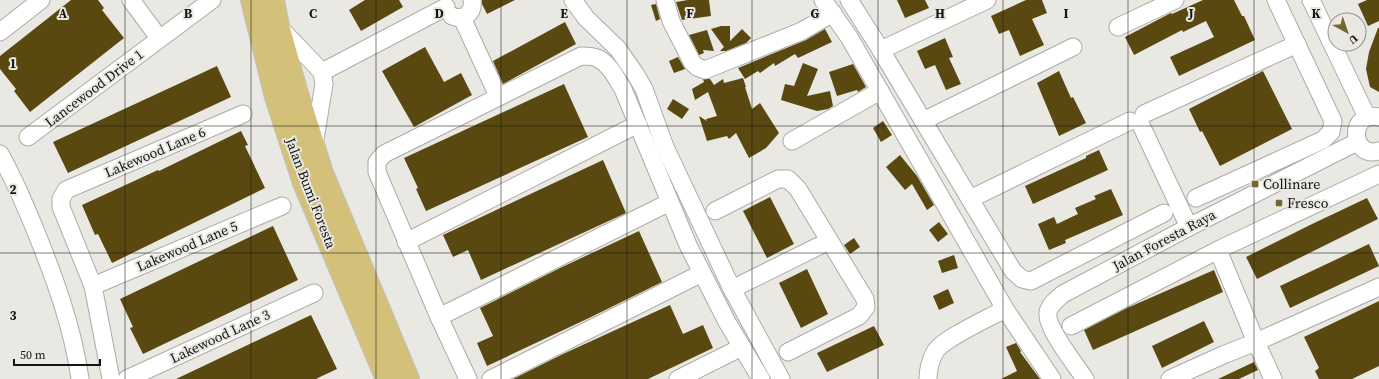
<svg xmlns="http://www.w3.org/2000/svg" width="1379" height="379" viewBox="0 0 1379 379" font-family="'Source Serif 4',serif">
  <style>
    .building { fill: #594911 }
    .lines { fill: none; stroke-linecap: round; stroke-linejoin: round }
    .minor-casing { stroke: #acaba6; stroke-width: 19 }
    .major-casing { stroke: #c2c2c2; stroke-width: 24 }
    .minor { stroke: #fff; stroke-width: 17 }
    .major { stroke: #d3c17a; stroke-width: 22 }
    .grid { fill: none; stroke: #151513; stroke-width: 1; stroke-opacity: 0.55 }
    .poi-dot { fill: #746532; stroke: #e9e8e2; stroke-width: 1.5 }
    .labels { text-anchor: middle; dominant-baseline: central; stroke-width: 4; stroke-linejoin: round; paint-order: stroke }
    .street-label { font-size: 14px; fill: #151513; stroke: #e9e8e2 }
    .poi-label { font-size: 14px; fill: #151513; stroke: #e9e8e2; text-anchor: start }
    .grid-label { font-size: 13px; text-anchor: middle; font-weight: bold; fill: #151513; stroke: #e9e8e2; stroke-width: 4; stroke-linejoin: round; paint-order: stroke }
  </style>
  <rect width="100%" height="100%" fill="#e9e8e2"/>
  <g class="building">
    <path d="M71 0H98L104 8 102 10 124 38 30 112 14 91 16 89 0 69V56Z"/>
    <path d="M365 0H399L403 7 361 31 349 10Z"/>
    <path d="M482 0H515L487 14 482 4Z"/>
    <path d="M688 0H709L711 16 682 20 676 2Z"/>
    <path d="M897 0H925L929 8 905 18Z"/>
    <path d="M1026 0H1042L1047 13 1032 19 1044 45 1020 56 1009 30 999 34 991 16Z"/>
    <path d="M1203 0H1234L1242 16H1244L1255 40 1179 76 1170 57 1214 37 1206 21 1183 32 1182 30 1134 55 1125 37 1167 15 1171 13 1172 14Z"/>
    <path d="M1367 0H1379V21L1368 26 1358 4Z"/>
    <path d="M656 4 660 19 656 21 651 5Z"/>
    <path d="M565 22 576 44 503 84 493 61Z"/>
    <path d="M721 26H730V41L742 29 751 38 746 43 726 51H720L724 47 711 29Z"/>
    <path d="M1378 28H1379V92L1370 87 1366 69 1369 52Z"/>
    <path d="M825 29 832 42 798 58 795 54 775 66 774 63 760 73 758 71 745 79 738 68 806 40Z"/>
    <path d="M707 30 714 51 703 50 704 53 699 55 689 35Z"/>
    <path d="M945 38 953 57 949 58 961 84 946 90 935 65 925 69 917 51Z"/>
    <path d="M425 47 444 82 461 73 472 95 414 127 382 71Z"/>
    <path d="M678 57 685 69 674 73 669 61Z"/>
    <path d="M803 63 818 69 807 96 830 91 833 106 828 109 817 111 781 100 785 84 794 86Z"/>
    <path d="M853 64 866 87 858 92 857 90 837 96 829 72Z"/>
    <path d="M217 66 231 97 68 173 53 142Z"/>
    <path d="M1059 71 1071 98 1073 97 1086 123 1059 136 1037 83Z"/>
    <path d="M1263 71 1292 129 1220 166 1202 131 1200 132 1189 109Z"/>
    <path d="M743 78 746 87H745L752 109 760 103 779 133 766 148 749 158 736 133 729 139 727 136 707 141 699 116 707 121 706 119 717 116 708 92 695 100 692 89 704 82 703 79H710L714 85 723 79 724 83Z"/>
    <path d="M564 84 588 137 426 211 416 189 418 188 404 158Z"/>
    <path d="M673 99 689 109 682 119 667 109Z"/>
    <path d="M883 121 892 135 881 142 873 128Z"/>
    <path d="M241 131 248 145 245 146 265 188 112 263 98 234 95 235 82 205 158 170 159 171Z"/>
    <path d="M1099 150 1108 170 1033 204 1025 186 1086 158V156Z"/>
    <path d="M900 155 917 176 934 205 927 210 912 184 905 190 886 167Z"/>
    <path d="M603 160 626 213 481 280 468 250 453 257 443 235Z"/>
    <path d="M1111 189 1123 215 1065 240 1066 243 1049 250 1038 224 1054 217 1057 224 1078 214 1075 208 1096 199 1094 196Z"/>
    <path d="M770 197 794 244 767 258 743 211Z"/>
    <path d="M1367 198 1378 219 1257 279 1246 257 1310 225Z"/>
    <path d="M939 222 948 234 938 242 929 230Z"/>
    <path d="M273 226 298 280 143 354 130 328 133 327 120 299Z"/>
    <path d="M639 231 662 282 589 318 487 366 477 343 493 336 480 308 560 268Z"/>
    <path d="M854 238 860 247 850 254 844 245Z"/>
    <path d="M1369 244 1379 266 1290 308 1280 286Z"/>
    <path d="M954 255 958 268 942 273 938 261Z"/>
    <path d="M807 269 828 314 801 328 779 283Z"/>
    <path d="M1214 270 1223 292 1093 350 1084 330 1127 308Z"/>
    <path d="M948 289 954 303 939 310 933 296Z"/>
    <path d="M1379 301V366L1352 379H1319L1315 371 1319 368 1304 337Z"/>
    <path d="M670 305 683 334 703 325 713 348 648 379H513L563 354Z"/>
    <path d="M311 315 337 369 322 376 316 379H176Z"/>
    <path d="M1204 321 1214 342 1162 368 1152 346Z"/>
    <path d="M874 326 884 345 827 372 817 353Z"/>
    <path d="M1016 343 1021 351 1020 352 1040 379H1001L1017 371 1006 347Z"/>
    <path d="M1254 362 1258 370 1239 379H1218Z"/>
  </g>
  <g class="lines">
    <g class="minor-casing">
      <g id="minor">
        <path d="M131 0 159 38"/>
        <path d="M573 0 586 18 618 49 636 75 644 89 665 147 732 289 781 379"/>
        <path d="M665 0 671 21 692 62 697 67 705 70 802 31 833 13"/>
        <path d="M823 0 849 37 1005 309 1052 379"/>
        <path d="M849 0 879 47 1013 271 1022 279 1031 281 1164 213"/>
        <path d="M1311 0 1367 117"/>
        <path d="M452 16C464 21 474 13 472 0"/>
        <path d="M462 18 498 96"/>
        <path d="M278 26 322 72 324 84 314 145"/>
        <path d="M1118 27 1175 0"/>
        <path d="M0 32 41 0"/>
        <path d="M881 50 987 0"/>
        <path d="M322 72 446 7"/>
        <path d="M1144 114 1297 44"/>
        <path d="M1379 117C1348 110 1350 159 1379 151"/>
        <path d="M923 121 1073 47"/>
        <path d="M1141 125 1189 227"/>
        <path d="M28 137 212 0"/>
        <path d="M792 141 880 91"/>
        <path d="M0 154C14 179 25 205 36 232 55 279 73 328 80 379"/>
        <path d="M1196 198 1323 140 1331 132 1333 121 1276 0"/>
        <path d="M970 199 1130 121"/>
        <path d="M715 211 778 179H788L798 189 865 299 866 307 859 316 788 352"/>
        <path d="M406 242 638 124"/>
        <path d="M1218 250 1256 342 1273 379"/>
        <path d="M93 286 282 206"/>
        <path d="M732 289 829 241"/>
        <path d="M439 317 670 202"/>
        <path d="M1071 326 1218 250 1379 174"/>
        <path d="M111 379 93 286 61 207V199L66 190 243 114"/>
        <path d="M127 379 314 293"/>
        <path d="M468 379 439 317 377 172V162L384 154 581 56C586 56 593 56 597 58 610 64 616 78 623 89L688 245 727 322 761 379"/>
        <path d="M491 379 702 273"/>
        <path d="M678 379 742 347"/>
        <path d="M928 379C928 370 930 361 935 352 942 339 989 318 1005 309"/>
        <path d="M1085 379C1076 365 1045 327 1048 312 1050 304 1057 299 1063 294L1189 227 1357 142"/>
        <path d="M1170 379 1223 355 1256 342 1379 287"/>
      </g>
    </g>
    <g class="major-casing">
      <g id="major">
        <path d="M252 0 276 97 304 183 387 379"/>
        <path d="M273 0 278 26 296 90 322 173 408 379"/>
      </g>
    </g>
    <use href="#minor" class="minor"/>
    <use href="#major" class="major"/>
  </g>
  <path class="grid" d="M125 0V379M251 0V379M376 0V379M501 0V379M627 0V379M752 0V379M878 0V379M1003 0V379M1128 0V379M1254 0V379M0 126H1379M0 253H1379"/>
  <g class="poi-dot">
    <rect x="1251" y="180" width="8" height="8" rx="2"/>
    <rect x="1275" y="199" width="8" height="8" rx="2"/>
  </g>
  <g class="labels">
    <g class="street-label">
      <text transform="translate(94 88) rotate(-37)">Lancewood Drive 1</text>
      <text transform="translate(155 152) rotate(-23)">Lakewood Lane 6</text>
      <text transform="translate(311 193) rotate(69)">Jalan Bumi Foresta</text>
      <text transform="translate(1164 240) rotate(-28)">Jalan Foresta Raya</text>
      <text transform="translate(187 246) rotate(-23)">Lakewood Lane 5</text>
      <text transform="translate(220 336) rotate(-25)">Lakewood Lane 3</text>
    </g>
    <g class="poi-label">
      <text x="1263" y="184">Collinare</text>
      <text x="1287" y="203">Fresco</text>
    </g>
  </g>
  <g class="grid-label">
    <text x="63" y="18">A</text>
    <text x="188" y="18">B</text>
    <text x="313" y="18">C</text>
    <text x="439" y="18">D</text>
    <text x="564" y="18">E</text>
    <text x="690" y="18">F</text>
    <text x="815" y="18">G</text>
    <text x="940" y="18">H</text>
    <text x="1066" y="18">I</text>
    <text x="1191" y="18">J</text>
    <text x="1316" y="18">K</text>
    <text x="13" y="68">1</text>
    <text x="13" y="194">2</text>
    <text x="13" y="320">3</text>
  </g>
  <g transform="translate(1347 32) rotate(140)"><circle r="19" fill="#e9e8e2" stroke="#94948f"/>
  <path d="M0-3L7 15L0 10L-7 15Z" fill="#746532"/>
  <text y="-6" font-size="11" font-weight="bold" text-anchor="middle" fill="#151513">U</text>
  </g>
  <path d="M14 359v6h86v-6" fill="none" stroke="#151513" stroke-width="2"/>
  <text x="20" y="359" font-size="12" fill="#151513" stroke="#e9e8e2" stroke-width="3" paint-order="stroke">50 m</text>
</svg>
